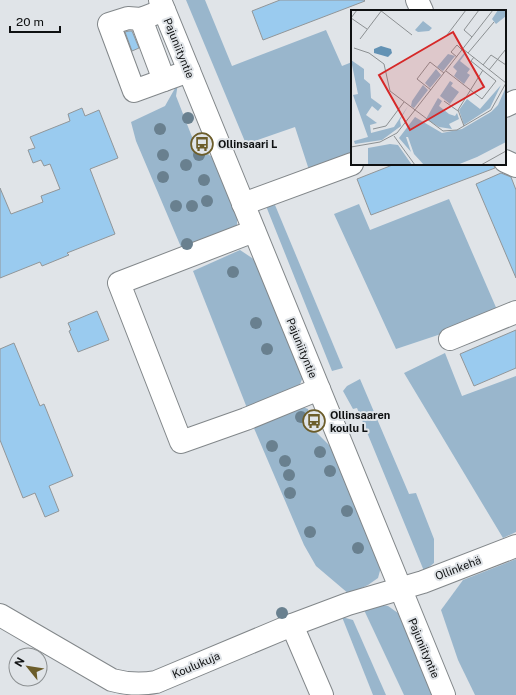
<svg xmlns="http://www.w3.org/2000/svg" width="516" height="695" viewBox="0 0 516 695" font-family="'Public Sans',sans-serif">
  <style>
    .green { fill: #99b6cc }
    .building { fill: #9acbef; stroke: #919699 }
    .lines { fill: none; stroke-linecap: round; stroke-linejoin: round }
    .minor-casing { stroke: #82878a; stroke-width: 24 }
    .minor { stroke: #fff; stroke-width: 22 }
    .tree { fill: #69808f }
    .labels { text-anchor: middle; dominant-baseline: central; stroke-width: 4; stroke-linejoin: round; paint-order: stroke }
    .street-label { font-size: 11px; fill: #0f1112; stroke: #e0e4e8 }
    .poi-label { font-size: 11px; font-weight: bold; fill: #0f1112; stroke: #e0e4e8; text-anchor: start }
    .inset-road { fill: none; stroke: #8c9092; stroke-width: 1 }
    .view { fill: #d62828; fill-opacity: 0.15; stroke: #d62828; stroke-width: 2 }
    .inset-edge { fill: none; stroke: #0f1112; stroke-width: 2 }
  </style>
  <rect width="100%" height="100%" fill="#e0e4e8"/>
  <g class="green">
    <path d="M186 0H205L232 66 326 30 342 66 352 62V154L309 170 295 127 246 144Z"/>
    <path d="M178 83 176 96 194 142 214 159 237 215V226L184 254 136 141 131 122 165 106Z"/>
    <path d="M449 199 498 312 438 335 396 349 334 214 359 204 370 230Z"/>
    <path d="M275 205 343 368 332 371 266 206Z"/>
    <path d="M240 250 255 260 303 377 298 389 247 408 193 271Z"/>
    <path d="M445 353 462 396 516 376V532L503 538 404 373Z"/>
    <path d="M360 379 409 494 416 493 434 539V563L424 571 357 408 353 409 343 391 347 386Z"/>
    <path d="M300 406 308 409 311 427 332 448 381 567 378 578 368 585 349 594 316 566 304 545 253 426Z"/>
    <path d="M516 559V695H475L458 660 441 610 463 580Z"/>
    <path d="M377 604 388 606 398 613 433 695H404L364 610Z"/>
    <path d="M342 617 353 620 386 695H373Z"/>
  </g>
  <g class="building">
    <path d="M280 0H364L365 1 263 40 252 11Z"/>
    <path d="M129 31H132L139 48 132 51 125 32Z"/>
    <path d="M82 108 85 116 99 110 118 158 90 169 115 234 67 253 69 255 42 266 40 262 0 278V188L11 214 43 202 41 196 60 189 50 164 44 166 41 160 33 163 28 150 35 148 30 137 70 121 68 114Z"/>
    <path d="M395 164H493L495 168 371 215 357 179Z"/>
    <path d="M501 173 511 177 516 190V278L476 184Z"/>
    <path d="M97 311 109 340 78 352 69 331 71 330 68 323Z"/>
    <path d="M516 330V368L474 386 460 354Z"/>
    <path d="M14 343 40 406 44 404 73 476 49 486 59 511 45 517 35 493 23 498 0 440V349Z"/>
  </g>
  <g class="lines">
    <g class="minor-casing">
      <g id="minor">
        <path d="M160 0 444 695"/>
        <path d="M417 0 422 11"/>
        <path d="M164 10 141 19 128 18 109 24 134 91 189 71"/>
        <path d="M141 19 164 80"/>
        <path d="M505 106 516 101"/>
        <path d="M505 161 516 166"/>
        <path d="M243 204 352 164"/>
        <path d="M254 231 119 283 181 442 246 419 319 389"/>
        <path d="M450 339 516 312"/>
        <path d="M0 615 112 680C127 684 140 685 156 682L292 625 348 604 423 582 516 546"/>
        <path d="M292 625 322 695"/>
      </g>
    </g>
    <use href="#minor" class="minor"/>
  </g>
  <g class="tree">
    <circle cx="188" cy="118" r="6"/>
    <circle cx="160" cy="129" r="6"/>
    <circle cx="163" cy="155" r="6"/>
    <circle cx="199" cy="155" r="6"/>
    <circle cx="186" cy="165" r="6"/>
    <circle cx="163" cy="177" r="6"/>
    <circle cx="204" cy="180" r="6"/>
    <circle cx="207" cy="201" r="6"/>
    <circle cx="176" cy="206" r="6"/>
    <circle cx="192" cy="206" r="6"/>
    <circle cx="187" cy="244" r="6"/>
    <circle cx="233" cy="272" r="6"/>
    <circle cx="256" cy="323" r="6"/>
    <circle cx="267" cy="349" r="6"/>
    <circle cx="301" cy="417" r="6"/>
    <circle cx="272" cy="446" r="6"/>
    <circle cx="320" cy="452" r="6"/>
    <circle cx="285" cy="461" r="6"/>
    <circle cx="330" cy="471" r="6"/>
    <circle cx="289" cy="475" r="6"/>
    <circle cx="290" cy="493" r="6"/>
    <circle cx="347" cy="511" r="6"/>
    <circle cx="310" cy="532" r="6"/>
    <circle cx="358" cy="548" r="6"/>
    <circle cx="282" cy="613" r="6"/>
  </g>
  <defs>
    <g id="bus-ring" transform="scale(1.15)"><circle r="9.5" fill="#e0e4e8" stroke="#6c5d2a" stroke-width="1.5"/><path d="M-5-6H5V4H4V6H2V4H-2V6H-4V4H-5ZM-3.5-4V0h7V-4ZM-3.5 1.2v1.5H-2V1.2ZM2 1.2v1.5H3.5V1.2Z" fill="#6c5d2a"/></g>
  </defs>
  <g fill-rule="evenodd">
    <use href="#bus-ring" x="202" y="144"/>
    <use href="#bus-ring" x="314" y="421"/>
  </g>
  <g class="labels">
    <g class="street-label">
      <text transform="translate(179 48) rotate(68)">Pajuniityntie</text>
      <text transform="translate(302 348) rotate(68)">Pajuniityntie</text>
      <text transform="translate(458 568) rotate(-21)">Ollinkehä</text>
      <text transform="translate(424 648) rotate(67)">Pajuniityntie</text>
      <text transform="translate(196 665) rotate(-23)">Koulukuja</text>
    </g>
    <g class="poi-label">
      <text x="218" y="144">Ollinsaari L</text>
      <text x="330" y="415">Ollinsaaren<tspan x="330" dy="13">koulu L</tspan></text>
    </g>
  </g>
  <g transform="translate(351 10)">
    <rect width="155" height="155" fill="#e0e4e8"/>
    <path d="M147 0H155V6L145 14 141 9ZM72 11 81 18 78 21 67 22 64 20ZM114 42 115 43 109 51 119 59 116 63 119 65 113 74 103 66 106 61 102 57ZM97 44 104 46 92 61 86 57ZM0 50 13 59V69L19 74 20 88 31 96 27 101 21 96 15 105 26 113 19 115 20 123 43 117 57 96 49 110 50 116 31 130 4 134 3 131 17 127 2 85 7 84ZM85 59 90 65 79 78 74 73ZM99 71 102 73 100 76 108 82 99 94 89 86ZM72 75 77 80 63 98 60 96 61 91ZM150 75 139 98 113 115 108 100 116 89 129 99ZM155 77V132L126 147 106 155H73L63 144 57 127H55L60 142 48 128 64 107 91 123 111 119 140 102 147 95ZM87 88 91 91 88 96 98 104 104 106 106 103 108 109 98 114 101 119 88 117 75 109ZM39 134 47 135 61 155H17V138Z" fill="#99b6cc"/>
    <path d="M30 36 40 39 41 43 37 47 23 43V39Z" fill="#6392b4"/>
    <path class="inset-road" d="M6 0 0 8 16 19M29 0 61 25M96 25 115 0M121 27 113 20 128 0M9 29 31 0M3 38 18 43 33 54 39 81 92 121 106 120 140 100 155 73M112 39 155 73M117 43 143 12M106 47 100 42 106 35 111 40M132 55 140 45 155 55M138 60 155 39M95 61 131 89 145 71 120 51 123 47M80 80 66 69 79 52 93 63M93 91 107 101M113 116 107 100 132 60M22 119 35 116 53 92M43 126 64 155M0 127V143M0 137 29 132 46 123 142 0M130 155 155 141"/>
    <path class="view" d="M102 22 133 77 59 120 28 65Z"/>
    <rect width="155" height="155" class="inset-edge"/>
  </g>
  <g transform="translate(28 667) rotate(300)"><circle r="19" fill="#e0e4e8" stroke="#8c9092"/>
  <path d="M0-3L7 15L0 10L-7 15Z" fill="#6c5d2a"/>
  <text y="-6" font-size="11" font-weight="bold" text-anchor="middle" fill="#0f1112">N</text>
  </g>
  <path d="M10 26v6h50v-6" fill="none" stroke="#0f1112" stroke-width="2"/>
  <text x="16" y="26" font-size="12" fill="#0f1112" stroke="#e0e4e8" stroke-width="3" paint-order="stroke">20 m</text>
</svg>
